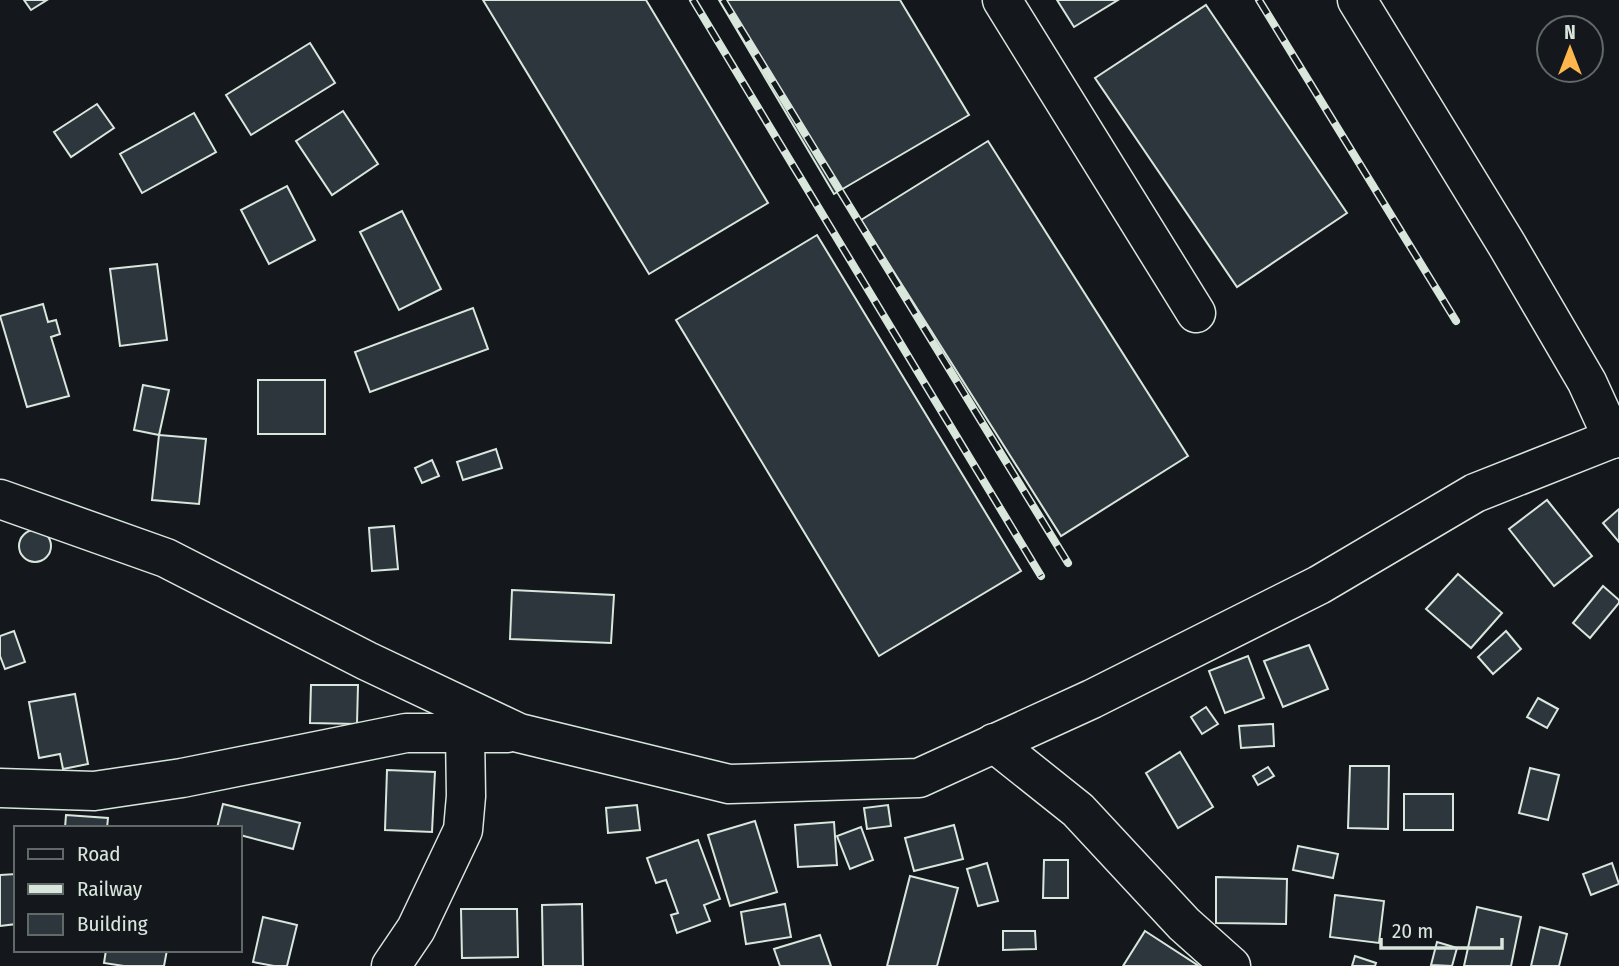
<svg xmlns="http://www.w3.org/2000/svg" width="1619" height="966" viewBox="0 0 1619 966" font-family="'Fira Sans Condensed',sans-serif">
  <style>
    .building { fill: #2c363c; stroke: #d8e6dc; stroke-width: 2 }
    .lines { fill: none; stroke-linecap: round; stroke-linejoin: round }
    .minor-casing { stroke: #d8e6dc; stroke-width: 41 }
    .minor { stroke: #14181c; stroke-width: 38 }
    .rail-casing { stroke: #d8e6dc; stroke-width: 8 }
    .rail { stroke: #14181c; stroke-width: 5; stroke-dasharray: 16; stroke-linecap: butt }
  </style>
  <rect width="100%" height="100%" fill="#14181c"/>
  <g class="building">
    <path d="M24 0H47L31 10Z"/>
    <path d="M483 0H646L768 203 649 274Z"/>
    <path d="M719 0H900L969 115 834 194Z"/>
    <path d="M1057 0H1118L1074 27Z"/>
    <path d="M1206 5 1347 213 1237 287 1095 78Z"/>
    <path d="M310 43 335 83 251 135 226 95Z"/>
    <path d="M97 104 114 128 71 157 54 132Z"/>
    <path d="M343 111 378 164 332 195 296 141Z"/>
    <path d="M194 113 216 152 142 193 120 154Z"/>
    <path d="M988 141 1188 456 1061 536 861 220Z"/>
    <path d="M287 186 315 240 269 264 241 210Z"/>
    <path d="M402 211 441 289 399 310 360 232Z"/>
    <path d="M817 235 1021 571 879 656 676 320Z"/>
    <path d="M157 264 167 340 120 346 110 269Z"/>
    <path d="M43 304 48 322 56 320 60 334 51 337 69 396 27 407 0 316Z"/>
    <path d="M473 308 488 349 370 392 355 352Z"/>
    <rect x="258" y="380" width="67" height="54"/>
    <path d="M143 385 169 390 159 435 134 430Z"/>
    <path d="M159 435 206 439 199 504 152 500Z"/>
    <path d="M496 449 502 468 463 480 457 462Z"/>
    <path d="M432 460 439 476 422 483 415 468Z"/>
    <path d="M1547 500 1592 556 1554 586 1509 529Z"/>
    <path d="M1619 509V542L1603 523Z"/>
    <path d="M394 526 398 569 372 571 369 528Z"/>
    <circle cx="35" cy="546" r="16"/>
    <path d="M1458 574 1502 613 1471 648 1426 609Z"/>
    <path d="M1603 586 1619 600V603L1590 638 1573 623Z"/>
    <path d="M512 590 614 595 611 643 510 639Z"/>
    <path d="M14 631 25 662 5 669 0 656V636Z"/>
    <path d="M1506 631 1521 649 1493 674 1478 657Z"/>
    <path d="M1309 645 1328 689 1283 707 1264 661Z"/>
    <path d="M1248 656 1264 698 1225 713 1209 671Z"/>
    <path d="M311 685H358L357 724 310 723Z"/>
    <path d="M75 694 88 764 63 769 60 754 39 758 29 702Z"/>
    <path d="M1538 698 1558 709 1547 728 1527 717Z"/>
    <path d="M1206 707 1218 724 1202 734 1191 717Z"/>
    <path d="M1273 724 1274 746 1241 748 1239 726Z"/>
    <path d="M1180 752 1213 807 1178 828 1146 773Z"/>
    <path d="M1350 766H1389L1388 829 1348 828Z"/>
    <path d="M1268 767 1274 776 1258 785 1253 776Z"/>
    <path d="M1530 768 1559 775 1548 820 1519 813Z"/>
    <path d="M387 770 435 772 432 832 385 830Z"/>
    <rect x="1404" y="794" width="49" height="36"/>
    <path d="M223 804 300 823 293 849 240 835V828H217Z"/>
    <path d="M637 805 640 830 608 833 606 808Z"/>
    <path d="M888 805 891 826 867 829 864 808Z"/>
    <path d="M66 815 108 818 107 828H65Z"/>
    <path d="M755 821 777 892 730 906 708 835Z"/>
    <path d="M834 822 837 865 798 867 795 825Z"/>
    <path d="M954 825 963 859 914 871 905 838Z"/>
    <path d="M861 827 873 860 850 869 837 836Z"/>
    <path d="M698 840 720 899 704 905 710 921 677 933 671 915 678 913 666 880 656 883 647 858Z"/>
    <path d="M1298 846 1338 854 1333 878 1293 870Z"/>
    <path d="M1044 860H1068V898H1043Z"/>
    <path d="M987 863 998 901 978 906 967 869Z"/>
    <path d="M1612 863 1619 884 1591 895 1583 874Z"/>
    <path d="M16 874V924L0 926V875Z"/>
    <path d="M910 876 958 888 937 966H887Z"/>
    <path d="M1216 877 1287 879 1286 924 1216 923Z"/>
    <path d="M1335 895 1384 901 1379 943 1330 937Z"/>
    <path d="M582 904 583 966H543L542 905Z"/>
    <path d="M785 904 791 937 746 944 741 912Z"/>
    <path d="M1477 907 1521 917 1511 966H1464Z"/>
    <path d="M461 909H517L518 957 462 958Z"/>
    <path d="M263 917 297 925 287 966H274L253 962Z"/>
    <path d="M1540 927 1567 934 1559 966H1531Z"/>
    <path d="M1003 931H1035L1036 949 1003 950Z"/>
    <path d="M1145 931 1199 966H1123Z"/>
    <path d="M820 935 831 966H780L774 949Z"/>
    <path d="M1437 942 1457 948 1452 966 1431 965Z"/>
    <path d="M106 950H167L164 966H124L104 963Z"/>
    <path d="M1355 956 1376 963 1375 966H1352Z"/>
  </g>
  <g class="lines">
    <g class="minor-casing">
      <g id="minor">
        <path d="M1002 0 1196 313"/>
        <path d="M1357 0 1507 245 1587 382 1613 439"/>
        <path d="M0 499 166 558 367 661 519 733 729 784 919 778 1092 699 1319 585 1475 493 1619 436"/>
        <path d="M994 743 1078 810 1184 924 1231 966"/>
        <path d="M0 788 94 791 182 778 406 733H507"/>
        <path d="M391 966 416 929 463 830 466 796 465 733"/>
      </g>
    </g>
    <use href="#minor" class="minor"/>
    <g class="rail-casing">
      <g id="rail">
        <path d="M693 0 1041 576"/>
        <path d="M723 0 1068 563"/>
        <path d="M1259 0 1456 321"/>
      </g>
    </g>
    <use href="#rail" class="rail"/>
  </g>
  <rect x="14" y="826" width="228" height="126" fill="#14181c" stroke="#626a69" stroke-width="2"/>
  <rect x="28" y="849" width="35" height="10" fill="#14181c" stroke="#626a69" stroke-width="2"/>
  <text x="77" y="861" font-size="21" fill="#d8e6dc">Road</text>
  <rect x="28" y="884" width="35" height="10" fill="#d8e6dc" stroke="#626a69" stroke-width="2"/>
  <text x="77" y="896" font-size="21" fill="#d8e6dc">Railway</text>
  <rect x="28" y="914" width="35" height="21" fill="#2c363c" stroke="#626a69" stroke-width="2"/>
  <text x="77" y="931" font-size="21" fill="#d8e6dc">Building</text>
  <g transform="translate(1570 49)"><circle r="33" fill="#14181c" stroke="#626a69" stroke-width="2"/>
  <path d="M0-5L12 26L0 18L-12 26Z" fill="#ffb74d"/>
  <text y="-10" font-size="19" font-weight="bold" text-anchor="middle" fill="#d8e6dc">N</text>
  </g>
  <path d="M1381 938v10h121v-10" fill="none" stroke="#d8e6dc" stroke-width="3.5"/>
  <text x="1392" y="938" font-size="21" fill="#d8e6dc" stroke="#14181c" stroke-width="5" paint-order="stroke">20 m</text>
</svg>
